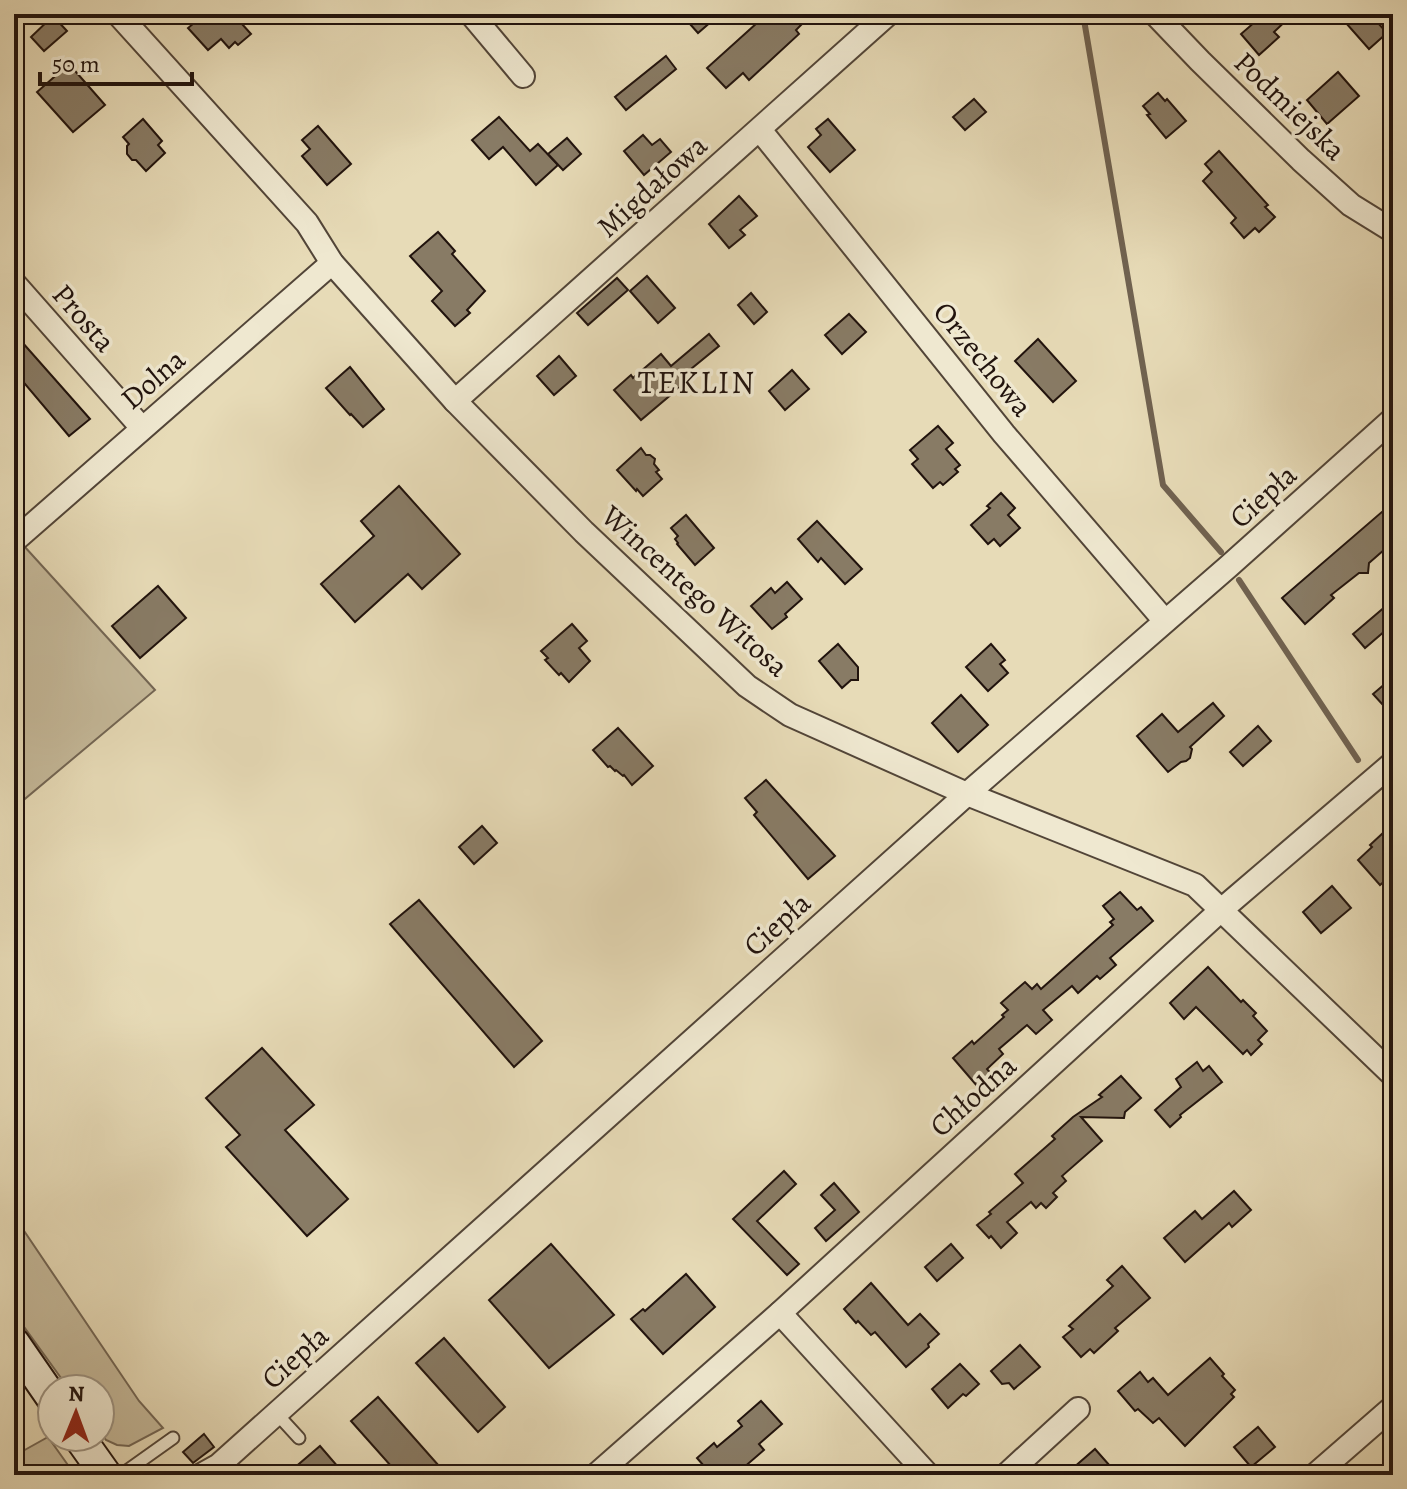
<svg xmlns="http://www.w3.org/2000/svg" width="1407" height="1489" viewBox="0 0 1407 1489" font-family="Alegreya,serif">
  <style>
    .green { fill: #c5b99a; stroke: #736654; stroke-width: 2 }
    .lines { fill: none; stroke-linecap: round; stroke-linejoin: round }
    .stream { stroke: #706250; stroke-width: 6 }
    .building { fill: #887b65; stroke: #21130d; stroke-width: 2 }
    .lane-casing { stroke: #524538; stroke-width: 15 }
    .street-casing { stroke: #524538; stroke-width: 26 }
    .secondary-casing { stroke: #21130d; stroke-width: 34 }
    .lane { stroke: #efe8d0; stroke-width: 11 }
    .street { stroke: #efe8d0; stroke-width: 22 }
    .secondary { stroke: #efe8d0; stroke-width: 30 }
    .labels { text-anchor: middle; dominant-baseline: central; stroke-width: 7; stroke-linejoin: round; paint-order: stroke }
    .street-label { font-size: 30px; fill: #21130d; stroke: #efe8d0 }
    .neighbourhood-label { font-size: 32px; letter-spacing: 2px; fill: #21130d; stroke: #efe8d0 }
  </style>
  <rect width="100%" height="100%" fill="#e7dbb7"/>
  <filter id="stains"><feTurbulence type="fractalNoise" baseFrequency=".0025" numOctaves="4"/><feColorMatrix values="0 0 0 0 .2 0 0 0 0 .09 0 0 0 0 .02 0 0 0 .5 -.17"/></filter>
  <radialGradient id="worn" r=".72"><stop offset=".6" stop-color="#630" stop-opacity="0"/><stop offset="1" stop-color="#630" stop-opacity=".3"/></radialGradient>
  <g class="green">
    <path d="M24 546 155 690 14 808V555Z"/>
    <path d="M14 1216 139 1401 163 1428 129 1446 117 1445 106 1440 100 1431V1389H69L14 1313Z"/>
    <path d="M48 1437 75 1475H14V1456Z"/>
  </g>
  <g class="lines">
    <g class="stream">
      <path d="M1083 14 1163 485 1221 552"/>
      <path d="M1239 580 1358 760"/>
    </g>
  </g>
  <g class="building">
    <path d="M205 14H233L251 34 238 45 235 42 229 48 221 39 208 50 188 28Z"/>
    <path d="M681 14H720L698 33Z"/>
    <path d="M767 14H796L804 22 796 30 799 34 749 80 743 73 726 88 707 68Z"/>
    <path d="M1264 14H1293L1274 32 1279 37 1259 55 1241 34Z"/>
    <path d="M1338 14H1370L1387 33 1369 49Z"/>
    <path d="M53 16 67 31 44 51 31 37Z"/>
    <path d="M666 56 676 69 626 110 615 97Z"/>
    <path d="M69 64 105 105 73 132 37 92Z"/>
    <path d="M1338 72 1359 96 1327 124 1307 100Z"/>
    <path d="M1158 93 1165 101 1167 99 1186 121 1166 138 1147 115 1150 114 1143 106Z"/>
    <path d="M974 99 986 112 965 130 953 117Z"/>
    <path d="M499 117 530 151 538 144 558 165 536 185 503 147 489 159 472 140Z"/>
    <path d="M143 119 162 141 158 145 165 153 146 171 136 160H132L127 154V146L129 144 123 137Z"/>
    <path d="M828 119 855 150 830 172 808 147 821 135 816 129Z"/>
    <path d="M318 126 351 164 327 185 302 156 310 149 302 140Z"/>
    <path d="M643 135 652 145 660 139 671 152 644 175 624 151Z"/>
    <path d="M567 138 581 154 563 170 548 154Z"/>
    <path d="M1219 151 1268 205 1265 207 1275 217 1259 232 1255 228 1244 238 1231 223 1236 218 1203 181 1212 172 1205 164Z"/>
    <path d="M739 196 757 216 740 230 745 235 729 248 709 224Z"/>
    <path d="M438 232 455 251 452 254 485 291 467 310 470 313 455 326 432 301 442 291 410 256Z"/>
    <path d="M647 276 675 308 658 323 630 291Z"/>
    <path d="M617 278 628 290 588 325 577 313Z"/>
    <path d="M751 293 767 312 754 324 738 305Z"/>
    <path d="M849 314 866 332 842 354 825 335Z"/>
    <path d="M14 333 90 419 69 436 14 371Z"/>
    <path d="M709 334 719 346 691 369 693 372 683 380 686 382 641 420 614 390 631 375 633 378 661 354 671 366Z"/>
    <path d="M1038 339 1076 381 1053 402 1015 361Z"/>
    <path d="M559 356 576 376 554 395 537 376Z"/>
    <path d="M350 367 384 409 363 427 351 414 350 415 326 388Z"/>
    <path d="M792 370 809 389 785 410 769 391Z"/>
    <path d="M938 426 953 443 946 449 960 465 955 469 958 472 943 485 940 482 933 488 912 464 918 459 910 450Z"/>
    <path d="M641 448 646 455H650L655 459 654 464 659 470 656 472 662 479 643 496 637 489 636 491 617 470Z"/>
    <path d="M399 486 460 554 422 589 408 574 355 622 321 584 374 536 361 521Z"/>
    <path d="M1001 493 1015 508 1008 515 1020 528 1000 546 994 539 988 544 971 525 990 508 987 506Z"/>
    <path d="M1393 506V542L1369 563 1368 573H1359L1331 595 1334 598 1305 624 1282 598 1383 511 1385 513Z"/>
    <path d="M686 515 714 548 695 565 677 544 678 543 675 539 678 536 671 528Z"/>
    <path d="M817 521 862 569 845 584 821 558 818 562 798 539Z"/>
    <path d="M787 582 802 599 785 614 787 617 772 629 751 606 771 588 775 593Z"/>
    <path d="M158 586 186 618 140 658 112 626Z"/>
    <path d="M1386 606 1393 614V624L1365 648 1353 634Z"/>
    <path d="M572 624 587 641 579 648 590 661 569 682 561 673 559 675 545 660 548 658 541 651Z"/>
    <path d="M838 644 858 667V680H851L842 688 819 661Z"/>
    <path d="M991 644 1005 660 1000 664 1008 673 988 691 966 667Z"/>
    <path d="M1393 677V716L1373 694Z"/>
    <path d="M961 695 988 725 958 752 932 723Z"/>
    <path d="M1213 703 1224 716 1190 747 1192 749 1190 758 1186 761 1181 762 1168 772 1137 736 1162 714 1178 732Z"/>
    <path d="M1258 726 1271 741 1243 766 1230 752Z"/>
    <path d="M618 728 653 766 632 785 624 775 623 776 616 770 615 771 610 766 608 767 593 750Z"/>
    <path d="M766 780 835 856 808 879 754 815 757 812 745 798Z"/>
    <path d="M482 826 497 843 474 864 459 847Z"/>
    <path d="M1383 833 1393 844V874L1380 885 1358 860 1372 847 1370 845Z"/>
    <path d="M1332 886 1351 908 1321 933 1303 912Z"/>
    <path d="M1120 892 1137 910 1141 907 1153 921 1110 958 1116 965 1100 979 1097 976 1078 993 1072 986 1043 1010 1052 1020 1036 1034 1027 1025 999 1049 1003 1054 987 1069 992 1075 978 1087 953 1058 972 1041 974 1044 1004 1017 1002 1015 1008 1010 1001 1003 1025 982 1032 989 1037 984 1041 989 1113 925 1110 922 1114 919 1103 906Z"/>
    <path d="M419 900 542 1041 514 1067 390 924Z"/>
    <path d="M1208 967 1241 1002 1243 1000 1256 1013 1253 1016 1267 1031 1258 1040 1262 1044 1251 1055 1247 1050 1243 1054 1196 1007 1184 1019 1170 1003Z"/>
    <path d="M262 1048 314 1105 285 1130 348 1199 307 1236 226 1147 240 1135 206 1098Z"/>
    <path d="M1197 1062 1203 1071 1209 1066 1222 1082 1180 1115 1181 1117 1170 1127 1155 1110 1181 1087 1176 1079Z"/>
    <path d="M1121 1076 1141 1098 1125 1112 1124 1118 1081 1117 1102 1141 1062 1176 1066 1181 1053 1193 1057 1197 1046 1208 1041 1203 1036 1208 1031 1202 1007 1222 1017 1233 1001 1248 991 1236 989 1238 977 1225 991 1214 989 1212 1023 1183 1015 1174 1055 1139 1052 1136 1073 1117 1102 1097 1099 1095Z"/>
    <path d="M784 1171 796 1184 757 1221 799 1264 787 1275 733 1219Z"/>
    <path d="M834 1183 859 1212 826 1241 815 1228 835 1210 821 1195Z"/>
    <path d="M1234 1191 1251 1210 1232 1227 1229 1223 1185 1262 1164 1238 1195 1211 1202 1219Z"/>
    <path d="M551 1244 614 1315 549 1368 489 1300Z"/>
    <path d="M951 1244 963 1258 937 1281 925 1267Z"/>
    <path d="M1122 1266 1150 1298 1115 1328 1118 1331 1094 1353 1090 1349 1081 1357 1063 1337 1073 1329 1069 1326 1113 1286 1107 1280Z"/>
    <path d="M686 1274 715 1307 663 1354 631 1319 643 1309 645 1311Z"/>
    <path d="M871 1283 908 1325 920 1314 939 1334 928 1344 929 1347 906 1367 875 1332 871 1335 858 1321 856 1323 844 1309Z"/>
    <path d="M444 1338 505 1407 478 1432 416 1363Z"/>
    <path d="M1020 1345 1040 1367 1014 1389 1009 1383 1002 1384 991 1371Z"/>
    <path d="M1210 1358 1224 1374 1222 1376 1235 1390 1231 1394 1234 1397 1185 1446 1159 1418 1153 1423 1138 1409 1135 1411 1118 1391 1140 1372 1148 1382 1153 1378 1168 1395Z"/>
    <path d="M960 1364 979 1384 966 1396 963 1394 948 1408 932 1389Z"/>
    <path d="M378 1397 439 1466 429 1475H399L351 1421Z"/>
    <path d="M761 1401 782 1424 759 1444 764 1450 735 1475H701L704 1466 697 1458 714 1443 717 1447 742 1426 738 1421Z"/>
    <path d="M1258 1427 1275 1447 1251 1467 1234 1447Z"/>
    <path d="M204 1434 214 1447 193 1463 183 1452Z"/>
    <path d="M320 1446 345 1475H286Z"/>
    <path d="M1095 1449 1118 1475H1065Z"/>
  </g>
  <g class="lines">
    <g class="lane-casing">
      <g id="lane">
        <path d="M277 1414 299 1438"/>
        <path d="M121 1475 173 1438"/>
      </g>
    </g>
    <g class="street-casing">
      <g id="street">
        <path d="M118 14 307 223 332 263 455 401 584 532 747 686 790 715 967 794 1195 885 1393 1075"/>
        <path d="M471 14 523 76"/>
        <path d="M1155 14 1200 61 1301 160 1351 205 1393 231"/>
        <path d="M760 130 1004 434 1165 621"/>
        <path d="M14 283 142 428"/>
        <path d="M455 401 888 14"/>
        <path d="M14 541 332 263"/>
        <path d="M780 1313 928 1475"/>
        <path d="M201 1475 219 1465 967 794 1229 566 1393 419"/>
        <path d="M596 1475 780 1313 1220 911 1393 763"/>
        <path d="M1006 1475 1078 1409"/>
        <path d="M1315 1475 1393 1407"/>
      </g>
    </g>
    <g class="secondary-casing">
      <g id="secondary">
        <path d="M14 1343 52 1398"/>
        <path d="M79 1437 106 1475"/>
      </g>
    </g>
    <use href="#lane" class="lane"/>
    <use href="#street" class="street"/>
    <use href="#secondary" class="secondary"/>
  </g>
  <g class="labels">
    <g class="street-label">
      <text transform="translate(1290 106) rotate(44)">Podmiejska</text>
      <text transform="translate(652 186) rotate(-42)">Migdałowa</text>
      <text transform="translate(84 318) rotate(49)">Prosta</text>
      <text transform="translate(983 359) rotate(51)">Orzechowa</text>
      <text transform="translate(153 379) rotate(-41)">Dolna</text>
      <text transform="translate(1263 496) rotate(-42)">Ciepła</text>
      <text transform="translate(695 591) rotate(42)">Wincentego Witosa</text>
      <text transform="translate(777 924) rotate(-42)">Ciepła</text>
      <text transform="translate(973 1096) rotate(-42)">Chłodna</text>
      <text transform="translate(295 1357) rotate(-42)">Ciepła</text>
    </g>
    <g class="neighbourhood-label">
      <text x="697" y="382">TEKLIN</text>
    </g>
  </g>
  <rect width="1407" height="1489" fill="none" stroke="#e7dbb7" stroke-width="48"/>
  <rect x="16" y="16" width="1375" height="1457" fill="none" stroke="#21130d" stroke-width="4"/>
  <rect x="24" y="24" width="1359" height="1441" fill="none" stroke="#21130d" stroke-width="2"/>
  <g transform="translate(76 1413) rotate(1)"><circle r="38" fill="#efe8d0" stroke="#9d9382" stroke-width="2"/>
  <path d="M0-6L14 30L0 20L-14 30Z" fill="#8f2418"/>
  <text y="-12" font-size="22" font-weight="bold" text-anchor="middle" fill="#21130d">N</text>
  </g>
  <path d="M40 72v12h152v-12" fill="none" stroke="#21130d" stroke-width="4"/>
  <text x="52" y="72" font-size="24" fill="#21130d" stroke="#efe8d0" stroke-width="6" paint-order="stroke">50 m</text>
  <rect width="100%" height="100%" filter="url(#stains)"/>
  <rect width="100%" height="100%" fill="url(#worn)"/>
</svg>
